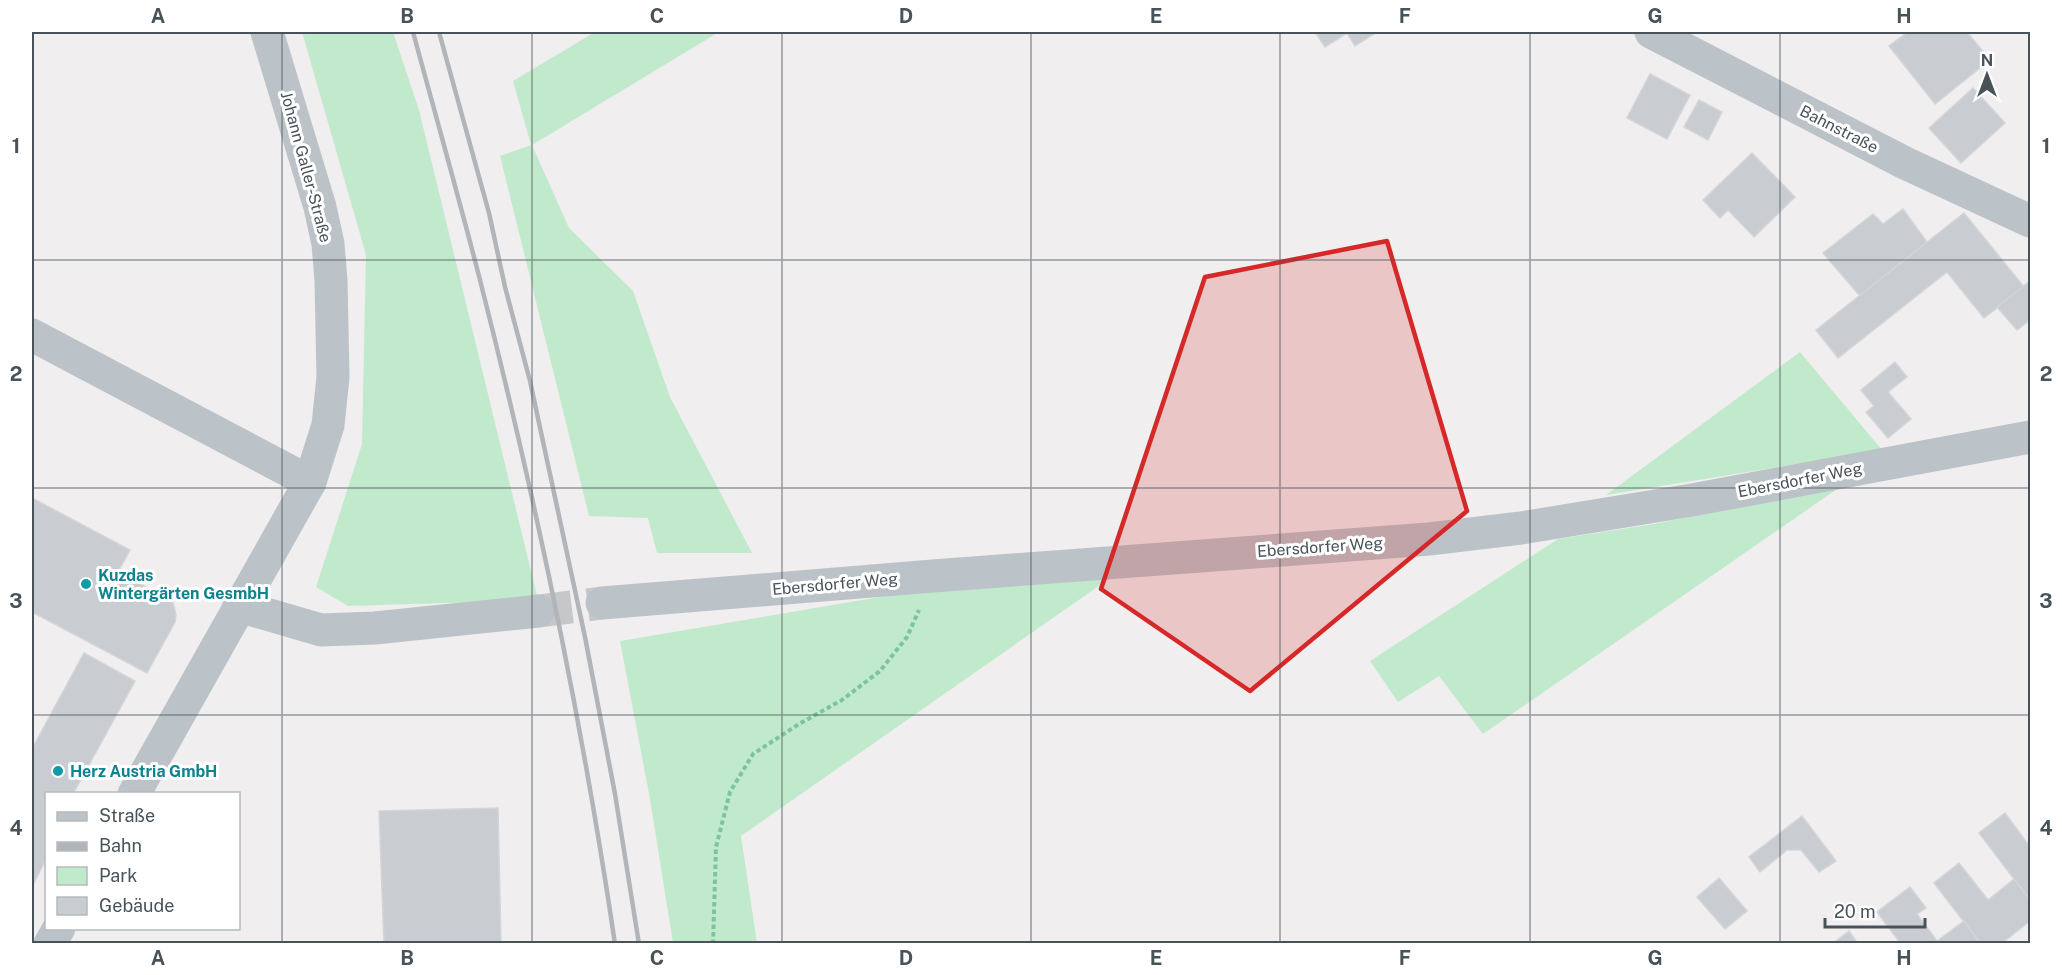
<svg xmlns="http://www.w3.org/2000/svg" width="2062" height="975" viewBox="0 0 2062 975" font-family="'Public Sans',sans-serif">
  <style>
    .green { fill: #c1eacd }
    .building { fill: #c9ccd0; stroke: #d3d5d9; stroke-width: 1.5 }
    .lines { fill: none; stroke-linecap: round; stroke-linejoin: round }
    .minor-tunnel { stroke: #c6c7c9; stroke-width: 33; stroke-dasharray: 33 16; stroke-linecap: butt }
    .path { stroke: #7dc49b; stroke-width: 4; stroke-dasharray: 4.5 3; stroke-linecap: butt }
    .minor { stroke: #bbc3c9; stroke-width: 33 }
    .rail { stroke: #b1b4b8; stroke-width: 4.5 }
    .marked { fill: #d62828; fill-opacity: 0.2; stroke: #d62828; stroke-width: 4.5; stroke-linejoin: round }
    .grid { fill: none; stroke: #485359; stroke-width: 1.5; stroke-opacity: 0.55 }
    .culture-dot { fill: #0f9aa8; stroke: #fff; stroke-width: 2 }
    .labels { text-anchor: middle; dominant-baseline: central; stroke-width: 6; stroke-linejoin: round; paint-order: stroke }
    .street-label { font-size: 16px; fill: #485359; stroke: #fff }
    .culture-label { font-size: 16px; font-weight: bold; fill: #0d838f; stroke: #fff; text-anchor: start }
    .neatline { fill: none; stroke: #485359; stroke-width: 2 }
    .grid-label { font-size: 20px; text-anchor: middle; font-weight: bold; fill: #485359 }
  </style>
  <rect width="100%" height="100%" fill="#f0eeee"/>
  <g class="green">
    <path d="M302 32H393L419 110 538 600 348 606 316 587 362 444 366 255Z"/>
    <path d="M595 32H719L532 145 569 228 633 291 670 397 752 553H657L648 518 589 516 500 156 531 145 513 81Z"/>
    <path d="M1800 352 1882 450 1606 495Z"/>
    <path d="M1840 487 1483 734 1439 676 1398 702 1370 661 1558 539 1654 524Z"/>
    <path d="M1116 574 741 836 757 943H673L650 799 620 641 886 596 967 586Z"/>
  </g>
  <g class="building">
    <path d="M1315 32H1377L1355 46 1347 33 1325 47Z"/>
    <path d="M1908 32H1967L1990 60 1935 104 1889 46Z"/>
    <path d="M1650 74 1690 95 1667 139 1627 118Z"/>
    <path d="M1973 88 2005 123 1961 163 1929 128Z"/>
    <path d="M1699 100 1722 112 1708 140 1684 127Z"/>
    <path d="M1752 153 1795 197 1754 237 1728 210 1720 218 1703 200Z"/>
    <path d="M1903 209 1927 242 1860 296 1823 253 1873 214 1883 224Z"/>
    <path d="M1964 213 2024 287 1984 318 1947 272 1838 358 1816 330Z"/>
    <path d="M2030 281V320L2017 330 1997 307Z"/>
    <path d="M1895 362 1907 377 1888 392 1911 419 1888 438 1866 412 1874 406 1861 390Z"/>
    <path d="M32 498 130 550 118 572 168 599 173 603 176 615 175 622 147 673 32 612Z"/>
    <path d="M84 653 135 681 73 794H46V859L32 887V749Z"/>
    <path d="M498 808 501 944H384L379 811Z"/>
    <path d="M2005 813 2030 847V900L1979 833Z"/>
    <path d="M1802 816 1836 861 1819 872 1801 850H1787L1760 872 1749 857Z"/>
    <path d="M1959 863 1988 900 2014 879 2030 900V921L2001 944H1981L1934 883Z"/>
    <path d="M1719 878 1747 911 1725 929 1697 897Z"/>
    <path d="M1910 887 1926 908 1917 914 1937 941 1964 921 1981 944H1901L1877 912Z"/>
    <path d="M1849 931 1858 944H1832Z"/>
  </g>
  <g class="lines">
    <path class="minor-tunnel" d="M539 611 602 603"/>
    <path class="path" d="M713 944 716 847 730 792 753 754 799 724 842 700 880 671 907 637 919 610"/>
    <g class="minor">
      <path d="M1651 32 1905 163 2030 221"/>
      <path d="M32 335 310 482"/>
      <path d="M602 603 933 576 1429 539 1521 528 1692 500 2030 437"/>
      <path d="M239 606 321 630 375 628 539 611"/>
      <path d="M134 794 310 482 328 425 333 377 331 280 328 244 320 207 267 32"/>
      <path d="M50 944 59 928"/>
    </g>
    <g class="rail">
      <path d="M413 32C435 113 458 195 479 276 535 496 582 719 615 944"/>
      <path d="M439 32 489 213 505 287 530 381 585 637 615 794 639 944"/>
    </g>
  </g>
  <path class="marked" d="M1387 241 1467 511 1250 691 1101 589 1205 277Z"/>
  <path class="grid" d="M282 32V944M532 32V944M782 32V944M1031 32V944M1280 32V944M1530 32V944M1780 32V944M32 260H2030M32 488H2030M32 715H2030"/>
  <g class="culture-dot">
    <circle cx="86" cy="584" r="6"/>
    <circle cx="58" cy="771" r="6"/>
  </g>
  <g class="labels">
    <g class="street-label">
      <text transform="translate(1839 129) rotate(27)">Bahnstraße</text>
      <text transform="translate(306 167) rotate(75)">Johann Galler-Straße</text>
      <text transform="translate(1800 480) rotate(-11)">Ebersdorfer Weg</text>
      <text transform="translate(1320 547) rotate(-4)">Ebersdorfer Weg</text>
      <text transform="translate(835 584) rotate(-5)">Ebersdorfer Weg</text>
    </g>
    <g class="culture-label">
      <text x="98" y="575">Kuzdas<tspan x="98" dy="18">Wintergärten GesmbH</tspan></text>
      <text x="70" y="771">Herz Austria GmbH</text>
    </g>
  </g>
  <rect width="2062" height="975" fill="none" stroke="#ffffff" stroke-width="66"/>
  <rect x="45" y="792" width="195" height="138" fill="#ffffff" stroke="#b6babd" stroke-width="1.5"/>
  <rect x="57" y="812" width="30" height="9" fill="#bbc3c9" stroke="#b6babd" stroke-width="1.5"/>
  <text x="99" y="822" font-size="18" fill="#485359">Straße</text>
  <rect x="57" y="842" width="30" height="9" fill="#b1b4b8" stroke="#b6babd" stroke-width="1.5"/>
  <text x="99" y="852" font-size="18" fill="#485359">Bahn</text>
  <rect x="57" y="867" width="30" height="18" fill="#c1eacd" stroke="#b6babd" stroke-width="1.5"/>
  <text x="99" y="882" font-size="18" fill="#485359">Park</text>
  <rect x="57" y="897" width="30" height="18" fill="#c9ccd0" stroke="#b6babd" stroke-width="1.5"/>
  <text x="99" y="912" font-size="18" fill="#485359">Gebäude</text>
  <g transform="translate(1987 75)" stroke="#ffffff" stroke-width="4.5" paint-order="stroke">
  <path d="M0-4.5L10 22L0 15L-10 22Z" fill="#485359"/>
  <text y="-9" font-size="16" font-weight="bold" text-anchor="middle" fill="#485359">N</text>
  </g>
  <path d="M1825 918v9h100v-9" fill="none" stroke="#485359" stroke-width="3"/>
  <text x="1834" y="918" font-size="18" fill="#485359" stroke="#ffffff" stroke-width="4.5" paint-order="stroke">20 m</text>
  <rect x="33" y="33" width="1996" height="909" class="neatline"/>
  <g class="grid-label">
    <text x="158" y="23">A</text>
    <text x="407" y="23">B</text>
    <text x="657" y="23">C</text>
    <text x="906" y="23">D</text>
    <text x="1156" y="23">E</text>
    <text x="1405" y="23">F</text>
    <text x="1655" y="23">G</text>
    <text x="1904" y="23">H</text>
    <text x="16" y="153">1</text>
    <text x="2046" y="153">1</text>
    <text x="16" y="381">2</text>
    <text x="2046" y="381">2</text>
    <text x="16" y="608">3</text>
    <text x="2046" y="608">3</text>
    <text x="16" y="835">4</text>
    <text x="2046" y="835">4</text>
    <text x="158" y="965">A</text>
    <text x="407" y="965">B</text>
    <text x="657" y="965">C</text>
    <text x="906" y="965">D</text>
    <text x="1156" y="965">E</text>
    <text x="1405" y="965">F</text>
    <text x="1655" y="965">G</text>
    <text x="1904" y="965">H</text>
  </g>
</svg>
